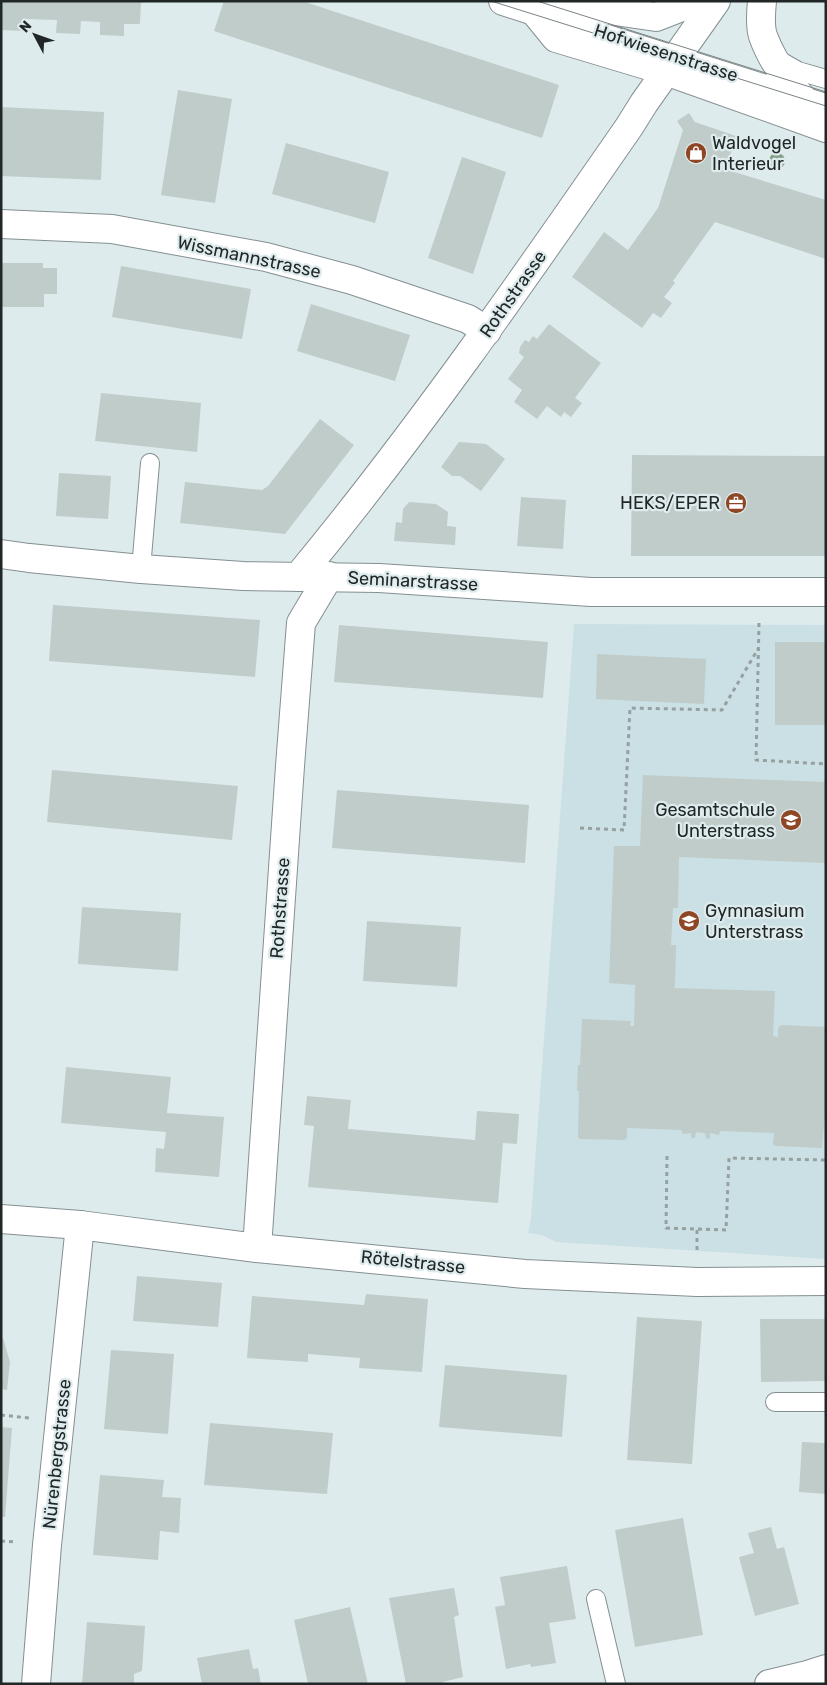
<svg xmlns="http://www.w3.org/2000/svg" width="827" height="1685" viewBox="0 0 827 1685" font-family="Rubik,sans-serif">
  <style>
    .built { fill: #cbe0e4 }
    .building { fill: #c0ccc9 }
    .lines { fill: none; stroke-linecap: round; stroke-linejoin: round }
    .lane-casing { stroke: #848f92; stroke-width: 20 }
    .street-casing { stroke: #848f92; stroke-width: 30 }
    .secondary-casing { stroke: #848f92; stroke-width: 30 }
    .path { stroke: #96a0a1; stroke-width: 3; stroke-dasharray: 4 4; stroke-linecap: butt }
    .lane { stroke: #fff; stroke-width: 18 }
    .street { stroke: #fff; stroke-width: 28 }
    .secondary { stroke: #fff; stroke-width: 28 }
    .tram { stroke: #798284; stroke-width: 1 }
    .tree { fill: #839f89 }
    .labels { text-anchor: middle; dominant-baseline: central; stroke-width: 4.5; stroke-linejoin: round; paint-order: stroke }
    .street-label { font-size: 18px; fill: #212627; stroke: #deebed }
    .poi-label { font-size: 18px; fill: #212627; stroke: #deebed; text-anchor: start }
  </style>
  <rect width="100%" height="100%" fill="#deebed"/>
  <path class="built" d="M574 624 826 625V1259L556 1242 542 1235 528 1233 531 1218Z"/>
  <g class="building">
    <path d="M1 1H141L140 24H124V36L100 35V22L81 21 80 34 56 33 57 20 26 19 25 31 1 30Z"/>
    <path d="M224 1H302L559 85 542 138 214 31Z"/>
    <path d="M178 90 232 99 215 203 161 195Z"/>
    <path d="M1 107 104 112 101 180 1 176Z"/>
    <path d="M689 113 695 122 736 136 727 165 731 171 826 200V259L715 222 673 281 675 283 664 297 672 303 661 318 653 313 642 328 572 277 604 232 628 250 658 208 683 130 677 121Z"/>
    <path d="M286 143 389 172 375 223 272 194Z"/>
    <path d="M462 157 506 172 473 274 428 258Z"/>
    <path d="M1 263H43V268H57V294H44V307H1Z"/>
    <path d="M121 266 251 289 242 339 112 317Z"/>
    <path d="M311 304 410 335 395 381 297 351Z"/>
    <path d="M549 324 601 363 575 398 582 403 571 417 564 412 561 417 547 406 537 419 514 402 522 390 508 379 524 357 519 353 520 347 525 340 529 342 533 336 537 339Z"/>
    <path d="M101 393 201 403 197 452 95 441Z"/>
    <path d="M320 419 354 445 285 534 180 523 185 482 262 490 268 486Z"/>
    <path d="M459 442 486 444 505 459 481 491 460 476H452L441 467Z"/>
    <path d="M632 455 826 456V556H631Z"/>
    <path d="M59 473 111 476 108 519 56 516Z"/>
    <path d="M521 497 566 500 563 549 517 546Z"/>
    <path d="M409 502 436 504 448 512 447 526 456 527 455 545 394 541 396 522 402 523 403 509Z"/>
    <path d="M53 605 260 620 255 677 49 661Z"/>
    <path d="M339 625 548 642 543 698 334 682Z"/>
    <rect x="775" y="642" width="51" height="83"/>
    <path d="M597 654 706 659 704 704 596 699Z"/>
    <path d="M52 770 238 786 232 840 47 822Z"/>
    <path d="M643 775 826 782V863L679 857 678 908H673L671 945H676L675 986 673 988 775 991 773 1036 778 1037V1028L781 1025 826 1027V1101L822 1148 776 1146 773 1144 774 1133 720 1131 719 1135 710 1133V1139L706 1138 705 1133 696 1132 695 1138H691V1133L683 1134 681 1130 627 1128V1138L624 1140 580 1139 578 1137 579 1091H577L578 1065H580L582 1019 631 1021 630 1026H634L635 985 609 983 614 846H640Z"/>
    <path d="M337 790 529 805 525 863 332 848Z"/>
    <path d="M82 907 181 913 178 971 78 964Z"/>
    <path d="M367 921 461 927 457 987 363 981Z"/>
    <path d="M66 1067 171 1077 167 1113 224 1117 219 1177 155 1172 156 1148 164 1149 166 1132 61 1123Z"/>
    <path d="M307 1096 351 1100 348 1129 475 1140 477 1111 519 1114 517 1144 503 1143 498 1203 308 1187 314 1126 304 1125Z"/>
    <path d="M137 1276 222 1283 218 1327 133 1321Z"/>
    <path d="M366 1294 428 1299 422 1372 359 1368 360 1358 308 1354V1362L247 1358 252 1296 364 1305Z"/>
    <path d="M637 1317 702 1321 692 1464 627 1460Z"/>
    <path d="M760 1319H826V1381L761 1382Z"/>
    <path d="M1 1338H3L10 1362 7 1390 1 1389Z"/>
    <path d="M111 1350 174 1354 168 1434 104 1429Z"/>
    <path d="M445 1365 567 1375 562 1437 439 1427Z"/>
    <path d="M210 1423 333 1433 327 1494 204 1485Z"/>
    <path d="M1 1427 12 1428 5 1517H1Z"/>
    <path d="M802 1442 826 1443V1494L799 1492Z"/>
    <path d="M100 1475 164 1480 162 1497 181 1498 179 1533 160 1531 158 1560 93 1555Z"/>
    <path d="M683 1518 703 1635 635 1647 615 1530Z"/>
    <path d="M771 1527 777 1549 784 1547 799 1604 755 1616 739 1557 754 1553 748 1533Z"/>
    <path d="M567 1566 576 1619 549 1623 556 1663 531 1667 530 1664 506 1669 495 1607 505 1605 500 1577Z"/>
    <path d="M454 1588 459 1615 454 1617 463 1677 443 1682 442 1684H406L389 1598Z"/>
    <path d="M350 1607 368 1684H308L294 1620Z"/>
    <path d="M87 1622 145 1626 142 1671 134 1674V1684H82Z"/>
    <path d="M249 1649 253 1669 258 1668 261 1684H202L197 1658Z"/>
  </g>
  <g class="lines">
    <g class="lane-casing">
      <g id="lane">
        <path d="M538 12 826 103"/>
        <path d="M777 59 798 71 826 79"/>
        <path d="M141 569 150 463"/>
        <path d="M775 1402H826"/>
        <path d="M596 1599 616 1684"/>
      </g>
    </g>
    <g class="street-casing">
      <g id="street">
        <path d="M1 224 112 229 266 257 352 280 468 319 487 331"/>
        <path d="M1 554 29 558 141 569 243 576 379 578 591 592H826"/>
        <path d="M298 577C417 433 523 280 629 127L644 103 716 1"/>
        <path d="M257 1248 290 766 301 623 329 576"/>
        <path d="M36 1684 47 1545 80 1225"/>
      </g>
    </g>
    <g class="secondary-casing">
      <g id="secondary">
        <path d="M503 1 534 11 574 2 601 9 656 17 697 1"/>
        <path d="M762 1C761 11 760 27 763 36 775 70 802 99 826 125"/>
        <path d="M534 11 556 38 666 71 826 128"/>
        <path d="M1 1219 80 1225 257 1248 525 1274 697 1282 826 1281"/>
        <path d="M769 1684 807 1675 826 1669"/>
      </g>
    </g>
    <g class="path">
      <path d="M759 623 756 760 826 764"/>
      <path d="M580 828 624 830 630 708 722 710 758 649"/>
      <path d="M667 1156 666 1228 726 1230 729 1158 826 1160"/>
      <path d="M697 1230V1251"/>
      <path d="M1 1415 29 1418"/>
      <path d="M1 1541 17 1542"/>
    </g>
    <use href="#lane" class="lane"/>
    <use href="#street" class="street"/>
    <use href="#secondary" class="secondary"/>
    <g class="tram">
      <path d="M491 1 826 106"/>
      <path d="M537 1 826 92"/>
    </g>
  </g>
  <circle class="tree" cx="777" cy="161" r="8"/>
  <defs>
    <g id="shop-disc" transform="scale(1.125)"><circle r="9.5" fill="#8e4625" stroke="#deebed"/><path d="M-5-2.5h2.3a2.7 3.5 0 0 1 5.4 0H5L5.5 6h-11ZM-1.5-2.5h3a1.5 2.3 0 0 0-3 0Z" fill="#fff"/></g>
    <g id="office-disc" transform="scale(1.125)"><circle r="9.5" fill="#8e4625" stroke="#deebed"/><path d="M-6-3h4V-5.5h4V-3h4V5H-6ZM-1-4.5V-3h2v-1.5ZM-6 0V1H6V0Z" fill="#fff"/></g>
    <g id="school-disc" transform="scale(1.125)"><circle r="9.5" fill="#8e4625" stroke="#deebed"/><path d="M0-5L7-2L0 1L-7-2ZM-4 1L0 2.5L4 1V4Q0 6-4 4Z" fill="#fff"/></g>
    <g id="university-disc" transform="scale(1.125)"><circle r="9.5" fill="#8e4625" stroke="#deebed"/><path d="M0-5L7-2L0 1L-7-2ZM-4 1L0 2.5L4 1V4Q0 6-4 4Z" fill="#fff"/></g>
  </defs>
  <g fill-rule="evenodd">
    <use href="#shop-disc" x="696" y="153"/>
    <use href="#office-disc" x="736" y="503"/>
    <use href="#school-disc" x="791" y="820"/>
    <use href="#university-disc" x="689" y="921"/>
  </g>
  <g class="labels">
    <g class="street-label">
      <text transform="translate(666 53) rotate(18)">Hofwiesenstrasse</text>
      <text transform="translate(249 257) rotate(12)">Wissmannstrasse</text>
      <text transform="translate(513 294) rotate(-55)">Rothstrasse</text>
      <text transform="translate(413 581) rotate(3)">Seminarstrasse</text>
      <text transform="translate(280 908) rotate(-86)">Rothstrasse</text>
      <text transform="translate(413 1262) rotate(6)">Rötelstrasse</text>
      <text transform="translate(57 1454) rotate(-84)">Nürenbergstrasse</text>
    </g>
    <g class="poi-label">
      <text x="712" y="143">Waldvogel<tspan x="712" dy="21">Interieur</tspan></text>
      <text x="720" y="503" text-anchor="end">HEKS/EPER</text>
      <text x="775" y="810" text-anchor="end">Gesamtschule<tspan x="775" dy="21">Unterstrass</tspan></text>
      <text x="705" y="911">Gymnasium<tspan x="705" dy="21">Unterstrass</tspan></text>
    </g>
  </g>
  <rect width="827" height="1685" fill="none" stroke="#212627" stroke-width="5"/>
  <g transform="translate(35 35) rotate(311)" stroke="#deebed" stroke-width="4" paint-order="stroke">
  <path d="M0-4L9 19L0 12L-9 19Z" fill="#212627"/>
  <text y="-8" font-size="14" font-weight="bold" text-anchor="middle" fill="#212627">N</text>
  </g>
</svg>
